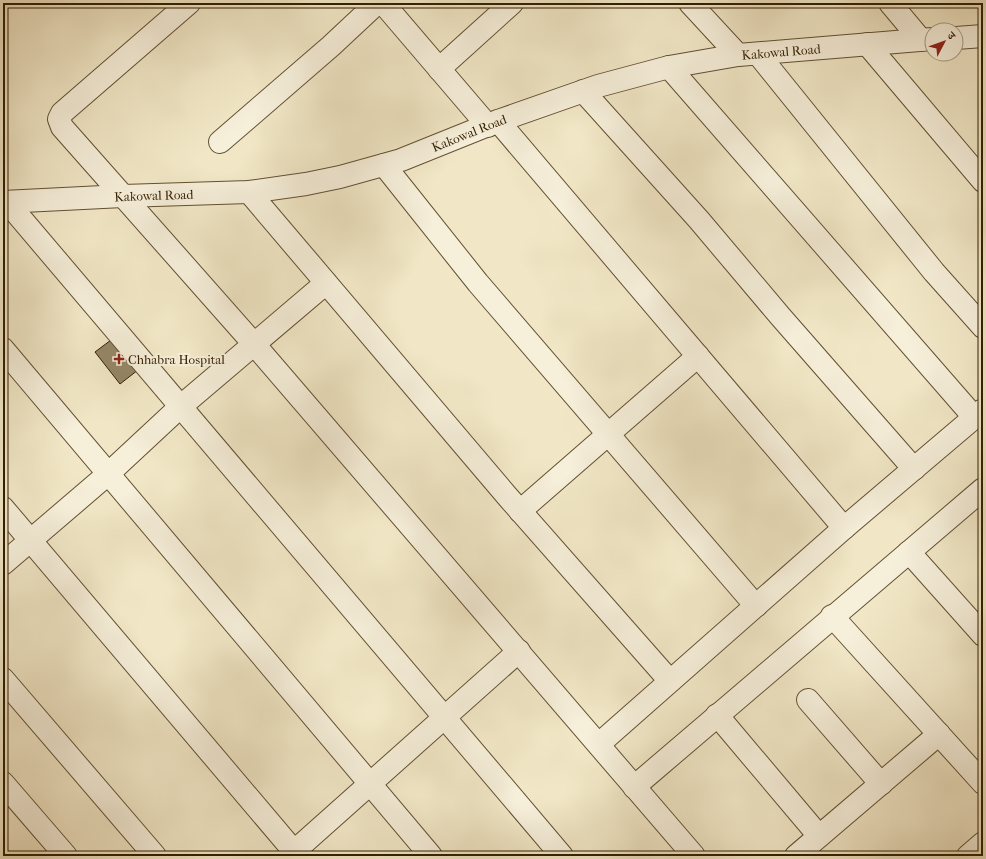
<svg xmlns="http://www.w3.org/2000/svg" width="986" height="859" viewBox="0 0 986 859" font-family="'IM FELL French Canon','Noto Serif Devanagari',serif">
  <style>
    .building { fill: #958767; stroke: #321e01 }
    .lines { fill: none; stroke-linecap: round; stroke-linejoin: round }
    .minor-casing { stroke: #625032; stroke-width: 24 }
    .minor { stroke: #f6efda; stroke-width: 22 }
    .poi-dot { fill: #8f2418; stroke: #f6efda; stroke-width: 1.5 }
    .labels { text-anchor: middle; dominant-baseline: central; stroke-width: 4; stroke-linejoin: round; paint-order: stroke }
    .street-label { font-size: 13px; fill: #321e01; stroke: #f6efda }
    .poi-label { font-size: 13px; fill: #321e01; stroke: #f6efda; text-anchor: start }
  </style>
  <rect width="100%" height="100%" fill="#f1e7c6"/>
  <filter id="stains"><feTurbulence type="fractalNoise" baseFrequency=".005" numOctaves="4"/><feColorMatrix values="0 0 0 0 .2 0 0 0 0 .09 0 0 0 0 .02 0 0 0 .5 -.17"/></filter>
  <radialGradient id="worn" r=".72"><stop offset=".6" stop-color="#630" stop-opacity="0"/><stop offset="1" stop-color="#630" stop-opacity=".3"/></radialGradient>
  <path class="building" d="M123 331 147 363 120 384 95 352Z"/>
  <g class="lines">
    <g class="minor-casing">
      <g id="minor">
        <path d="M189 3 62 113 59 119 62 127 254 344 694 856"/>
        <path d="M383 3 488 126"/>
        <path d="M690 3 738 55"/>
        <path d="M890 3 921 40"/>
        <path d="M956 38 983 36"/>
        <path d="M867 44 983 181"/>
        <path d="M758 54 934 272 983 327"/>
        <path d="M669 67 974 417"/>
        <path d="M439 69 512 3"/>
        <path d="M583 91 699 220 780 316 914 469"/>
        <path d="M498 121 844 528"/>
        <path d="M220 142 331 46 377 3"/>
        <path d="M384 165 478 283 756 606"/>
        <path d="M249 192 507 496 670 681"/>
        <path id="s1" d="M3 202 123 196 249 192 306 184 340 177 401 160 498 121 598 86 669 67 738 55 932 39"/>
        <path d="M7 202 562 856"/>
        <path d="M3 349 431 856"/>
        <path d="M3 508 298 856"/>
        <path d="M520 511 698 356"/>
        <path d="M909 552 983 635"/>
        <path d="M3 564 108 474 180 407 326 283"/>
        <path d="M832 616 983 783"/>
        <path d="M3 679 155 856"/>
        <path d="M808 700 881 784"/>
        <path d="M717 715 819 836"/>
        <path d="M599 744 844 528 983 410"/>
        <path d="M3 783 66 856"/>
        <path d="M634 787 983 489"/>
        <path d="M289 856 519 651"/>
        <path d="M796 856 939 734"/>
        <path d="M968 856 983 843"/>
      </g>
    </g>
    <use href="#minor" class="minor"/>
  </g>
  <path class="poi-dot" d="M117 353h4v4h4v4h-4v4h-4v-4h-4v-4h4z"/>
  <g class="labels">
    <g class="street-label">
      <text stroke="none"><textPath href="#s1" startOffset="799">Kakowal Road</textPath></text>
      <text stroke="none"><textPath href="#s1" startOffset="475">Kakowal Road</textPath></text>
      <text stroke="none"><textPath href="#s1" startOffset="151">Kakowal Road</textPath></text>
    </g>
    <g class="poi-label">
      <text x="128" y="359">Chhabra Hospital</text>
    </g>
  </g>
  <rect width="986" height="859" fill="none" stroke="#f1e7c6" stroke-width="16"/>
  <rect x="4" y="4" width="978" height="851" fill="none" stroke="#321e01" stroke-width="2"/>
  <rect x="8" y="8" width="970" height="843" fill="none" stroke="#321e01"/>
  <g transform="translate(944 42) rotate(49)"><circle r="19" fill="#f6efda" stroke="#a89b83"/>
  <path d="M0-3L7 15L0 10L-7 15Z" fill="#8f2418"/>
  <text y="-6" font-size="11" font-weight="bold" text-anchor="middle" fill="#321e01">उ</text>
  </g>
  <rect width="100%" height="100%" filter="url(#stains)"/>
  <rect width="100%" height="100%" fill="url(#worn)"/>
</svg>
